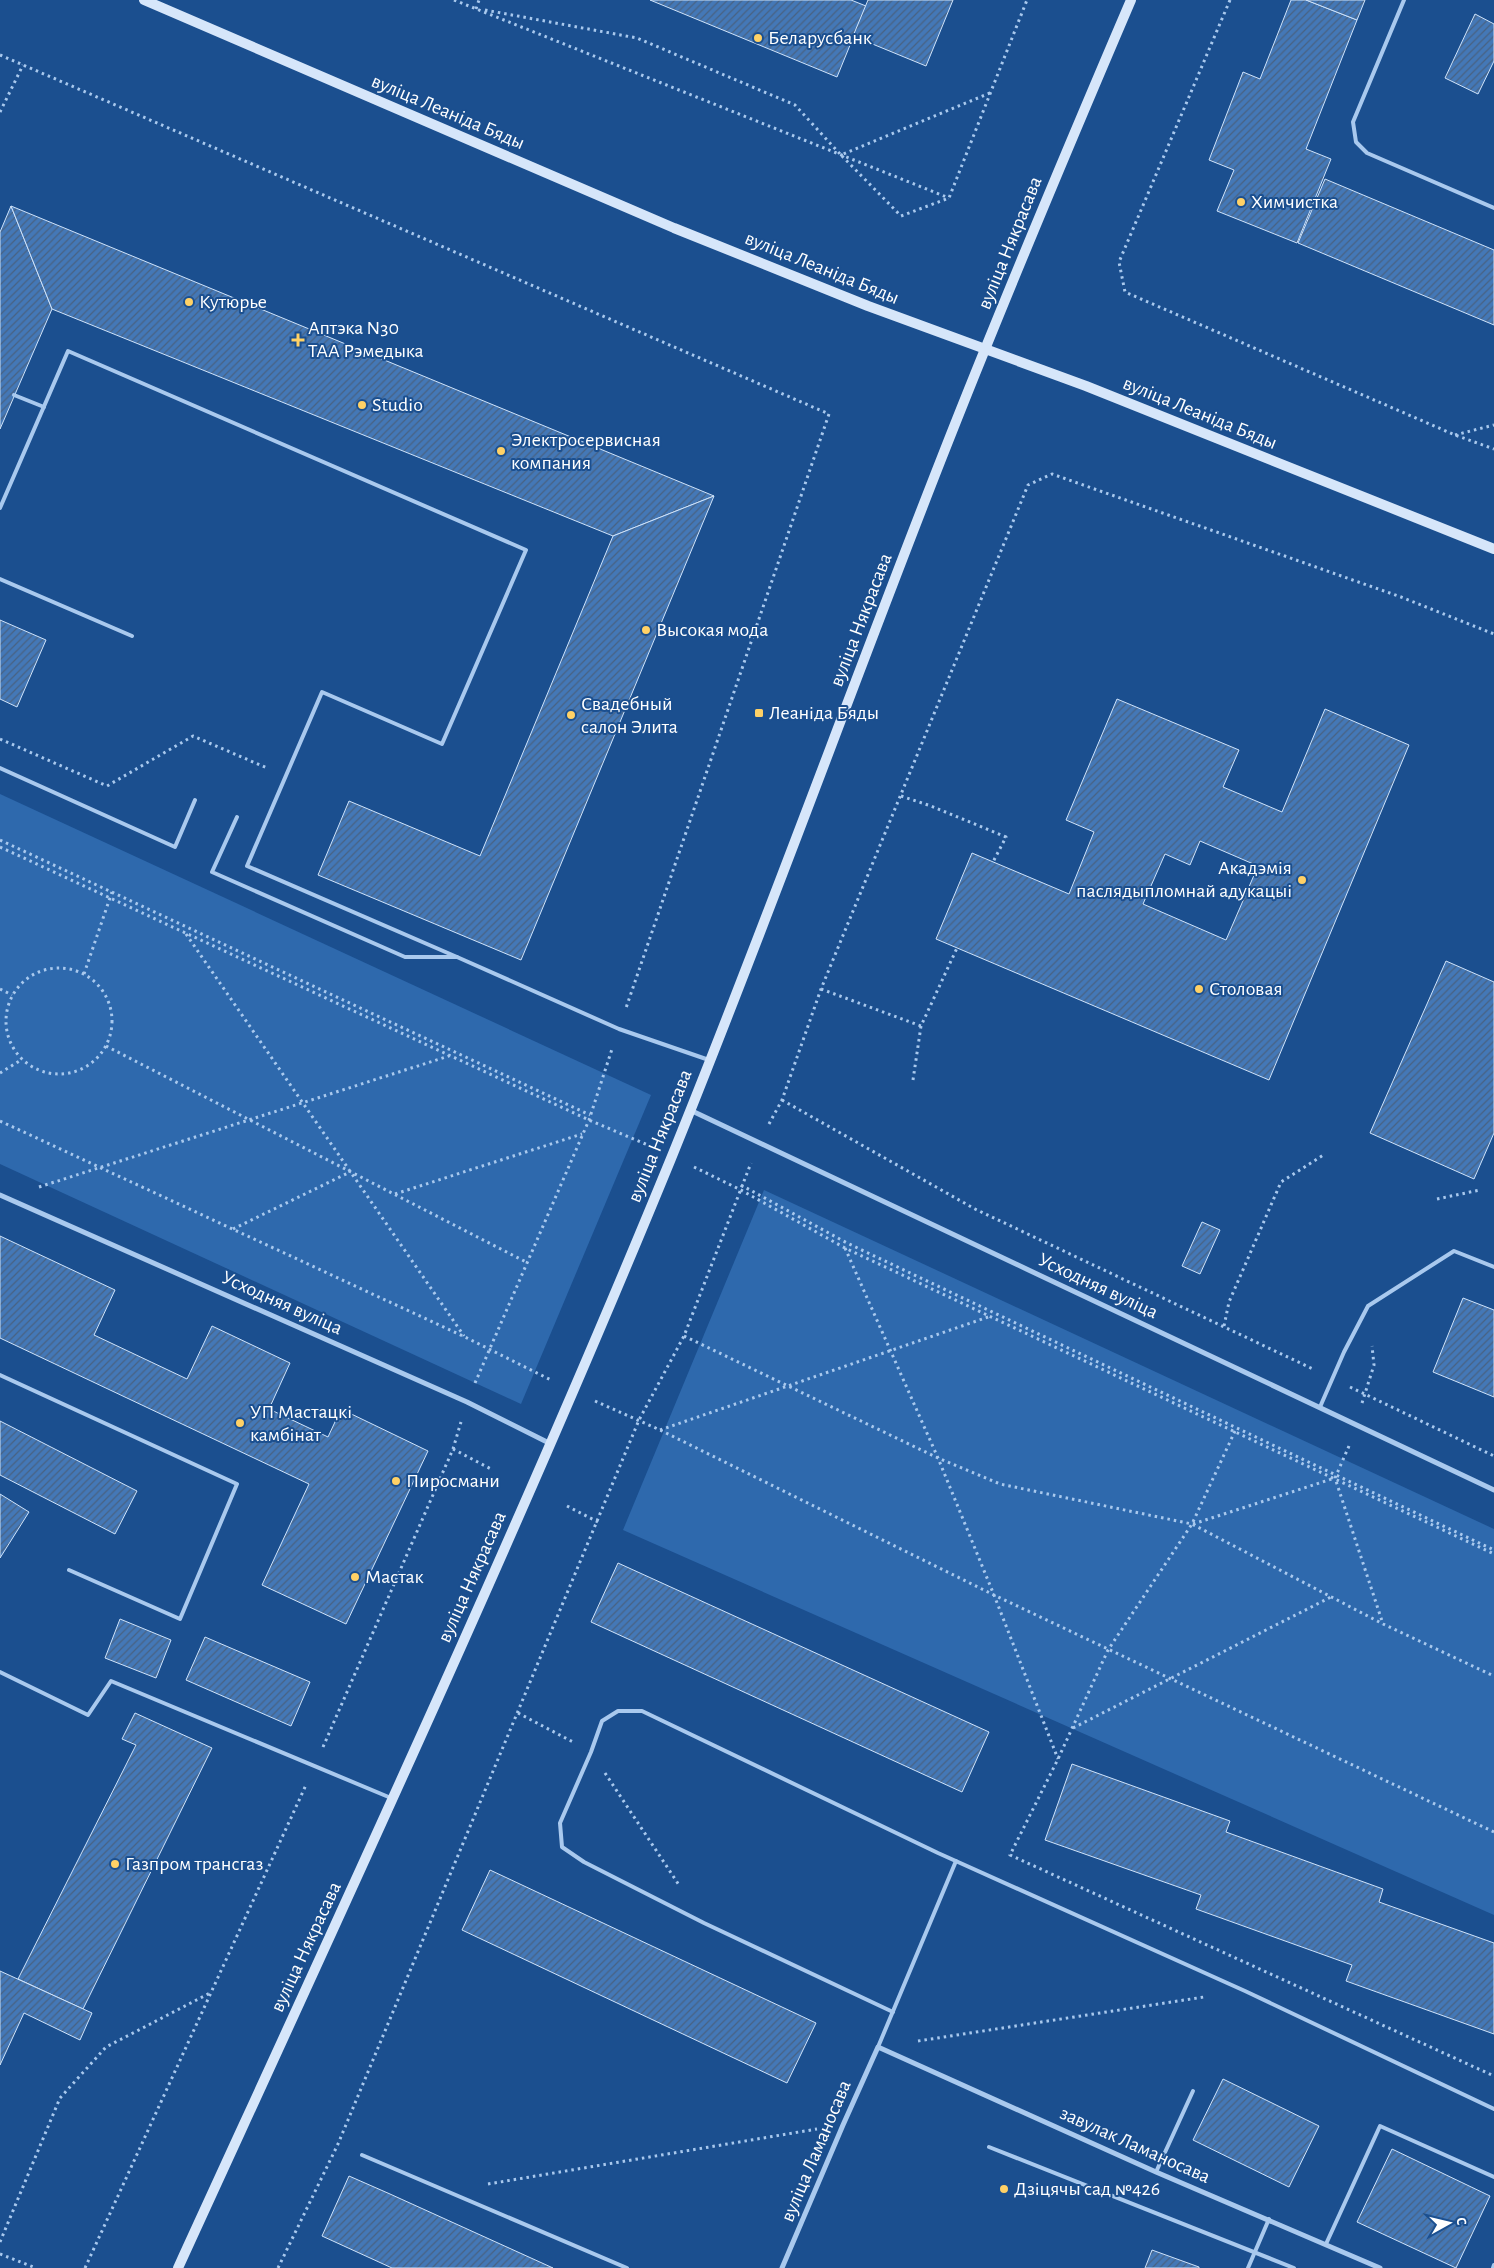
<svg xmlns="http://www.w3.org/2000/svg" width="1494" height="2268" viewBox="0 0 1494 2268" font-family="'Alegreya Sans',sans-serif">
  <style>
    .green { fill: #2e69ad }
    .building { fill: url(#building-hatch); stroke: #cfe3fa; fill-rule: evenodd }
    .lines { fill: none; stroke-linecap: round; stroke-linejoin: round }
    .path { stroke: #a9c9ee; stroke-width: 3; stroke-dasharray: 2.5 4; stroke-linecap: butt }
    .lane { stroke: #a9c9ee; stroke-width: 4 }
    .street { stroke: #a9c9ee; stroke-width: 5 }
    .secondary { stroke: #d6e6fa; stroke-width: 10 }
    .poi-dot { fill: #ffd166; stroke: #1b4f8f; stroke-width: 2 }
    .labels { text-anchor: middle; dominant-baseline: central; stroke-width: 4; stroke-linejoin: round; paint-order: stroke }
    .poi-label { font-size: 20px; fill: #fff; stroke: #1b4f8f; text-anchor: start }
    .street-label { font-size: 20px; fill: #fff; stroke: #1b4f8f }
  </style>
  <defs>
    <pattern id="building-hatch" width="6" height="6" patternUnits="userSpaceOnUse" patternTransform="scale(1.25)"><rect width="6" height="6" fill="#4478b7"/><path d="M-1 1l2-2M0 6l6-6M5 7l2-2" fill="none" stroke="#486282"/></pattern>
  </defs>
  <rect width="100%" height="100%" fill="#1b4f8f"/>
  <g class="green">
    <path d="M0 794 651 1095 521 1404 0 1164Z"/>
    <path d="M764 1190 1494 1529V1915L623 1530Z"/>
  </g>
  <g class="building">
    <path d="M650 0H851L866 6 837 77Z"/>
    <path d="M868 0H953L926 66 853 36Z"/>
    <path d="M1291 0H1306L1357 20 1306 149 1331 159 1297 243 1217 211 1234 170 1209 160 1243 72 1260 79Z"/>
    <path d="M1306 0H1365L1357 20Z"/>
    <path d="M1475 14 1494 24V61L1478 94 1445 78Z"/>
    <path d="M1325 179 1494 250V325L1298 243Z"/>
    <path d="M11 206 52 309 0 429V232Z"/>
    <path d="M11 206 714 496 613 536 52 309Z"/>
    <path d="M714 496 521 960 318 875 349 801 480 856 613 536Z"/>
    <path d="M0 620 46 640 17 707 0 699Z"/>
    <path d="M1117 699 1239 750 1223 787 1282 812 1325 709 1409 745 1269 1080 936 939 972 853 1069 894 1094 832 1066 820ZM1200 841 1258 866 1226 940 1143 904 1165 854 1190 865Z"/>
    <path d="M1446 961 1494 982V1133L1474 1179 1370 1133Z"/>
    <path d="M1202 1222 1220 1230 1200 1274 1182 1266Z"/>
    <path d="M0 1236 115 1290 94 1335 187 1379 212 1326 290 1363 269 1409 328 1437 341 1409 428 1451 346 1624 262 1585 309 1484 0 1338Z"/>
    <path d="M1463 1298 1494 1310V1397L1433 1372Z"/>
    <path d="M0 1421 137 1491 115 1534 0 1475Z"/>
    <path d="M0 1494 29 1512 0 1558Z"/>
    <path d="M618 1563 989 1732 962 1792 591 1622Z"/>
    <path d="M120 1619 171 1640 156 1678 105 1658Z"/>
    <path d="M205 1637 310 1682 291 1726 186 1680Z"/>
    <path d="M135 1713 212 1748 83 2009 18 1979 136 1745 122 1739Z"/>
    <path d="M1072 1764 1230 1821 1226 1832 1383 1889 1379 1902 1494 1943V2034L1346 1981 1352 1965 1196 1909 1201 1895 1045 1840Z"/>
    <path d="M490 1870 816 2023 787 2083 462 1930Z"/>
    <path d="M0 1971 92 2013 80 2040 24 2013 0 2065Z"/>
    <path d="M1223 2079 1319 2126 1289 2187 1193 2140Z"/>
    <path d="M1392 2149 1490 2196 1456 2268 1357 2222Z"/>
    <path d="M349 2176 390 2194 553 2268H392L322 2236Z"/>
    <path d="M1152 2250 1199 2267V2268H1145Z"/>
  </g>
  <g class="lines">
    <g class="path">
      <path d="M454 0 949 198"/>
      <path d="M1230 0 1119 262 1125 292 1455 435 1494 449"/>
      <path d="M476 9 479 0"/>
      <path d="M485 10 637 38 795 105 840 154"/>
      <path d="M0 55 829 414 626 1008"/>
      <path d="M990 93 841 155 901 216 949 198 1027 0"/>
      <path d="M0 112 23 65"/>
      <path d="M1455 435 1494 425"/>
      <path d="M0 739 107 786 193 736 267 768"/>
      <path d="M901 796 931 806 1006 837 993 862"/>
      <path d="M0 840 590 1115"/>
      <path d="M0 847 589 1120 650 1146"/>
      <path d="M186 934 464 1336"/>
      <circle cx="59" cy="1021" r="53"/>
      <path d="M84 974 112 892"/>
      <path d="M0 989 12 995"/>
      <path d="M821 989 921 1026 957 948"/>
      <path d="M106 1046 528 1263"/>
      <path d="M0 1073 21 1060"/>
      <path d="M913 1080 921 1026"/>
      <path d="M782 1100 975 1209 1313 1369"/>
      <path d="M0 1121 465 1337 551 1380"/>
      <path d="M769 1124 782 1100 821 989 1028 485 1052 474 1401 597 1494 634"/>
      <path d="M694 1167 739 1189 845 1248 1494 1554"/>
      <path d="M741 1185 847 1243 1494 1550"/>
      <path d="M39 1187 449 1056"/>
      <path d="M395 1194 582 1134"/>
      <path d="M1437 1199 1480 1190"/>
      <path d="M233 1229 350 1172"/>
      <path d="M845 1248 938 1458 994 1595 1058 1759"/>
      <path d="M1224 1326 1229 1302 1281 1182 1325 1154"/>
      <path d="M684 1336 938 1458 1000 1484 1192 1524 1383 1624 1494 1676"/>
      <path d="M475 1383 589 1120 612 1049"/>
      <path d="M1350 1387 1494 1456"/>
      <path d="M595 1401 660 1430 994 1595 1494 1832"/>
      <path d="M1362 1403 1374 1365 1372 1346"/>
      <path d="M660 1430 991 1316"/>
      <path d="M1235 1431 1192 1524 1108 1650 1058 1759 1010 1855 1494 2076"/>
      <path d="M1349 1446 1335 1478 1383 1624"/>
      <path d="M453 1449 491 1469"/>
      <path d="M567 1506 598 1522"/>
      <path d="M1193 1524 1335 1478"/>
      <path d="M518 1713 573 1742"/>
      <path d="M1073 1728 1331 1597"/>
      <path d="M323 1747 453 1449 461 1422"/>
      <path d="M605 1773 679 1885"/>
      <path d="M918 2041 1204 1997"/>
      <path d="M488 2184 817 2129"/>
      <path d="M0 2242 60 2098 106 2047 210 1993"/>
      <path d="M0 2254 36 2268"/>
      <path d="M85 2268 306 1785"/>
      <path d="M278 2268 338 2144 639 1420 684 1336 751 1163"/>
    </g>
    <g class="lane">
      <path d="M1404 0 1353 122 1356 142 1367 153 1494 208"/>
      <path d="M14 395 44 407"/>
      <path d="M0 508 68 351 526 550 442 744 322 692 247 866 457 957"/>
      <path d="M0 579 132 636"/>
      <path d="M0 768 175 847 195 800"/>
      <path d="M237 817 212 872 405 957H457L619 1029 709 1060"/>
      <path d="M0 1375 237 1484 180 1619 69 1570"/>
      <path d="M1320 1407 1344 1352 1368 1306 1454 1251 1494 1267"/>
      <path d="M0 1672 88 1715 111 1681 391 1798"/>
      <path d="M893 2012 704 1923 584 1862 562 1847 560 1823 591 1752 602 1721 618 1711H642L938 1853 1245 1991 1494 2109"/>
      <path d="M878 2047 956 1861"/>
      <path d="M989 2147 1294 2268"/>
      <path d="M362 2155 627 2268"/>
      <path d="M1156 2172 1193 2091"/>
      <path d="M1326 2244 1380 2126 1494 2177"/>
      <path d="M1248 2268 1269 2219"/>
      <path d="M1493 2268 1494 2265"/>
    </g>
    <g class="street">
      <path d="M690 1110 1494 1490"/>
      <path d="M0 1195 467 1402 549 1443"/>
      <path d="M782 2268 843 2125 878 2047 1156 2172 1380 2268"/>
    </g>
    <g class="secondary">
      <path d="M144 0 674 228 868 306 1086 386 1494 549"/>
      <path d="M178 2268C346 1901 517 1534 670 1161 765 928 850 691 942 457 1002 304 1066 152 1131 0"/>
    </g>
  </g>
  <g class="poi-dot">
    <circle cx="758" cy="38" r="5"/>
    <circle cx="1241" cy="202" r="5"/>
    <circle cx="189" cy="302" r="5"/>
    <path d="M295.5 332.5h5v5h5v5h-5v5h-5v-5h-5v-5h5z"/>
    <circle cx="362" cy="405" r="5"/>
    <circle cx="501" cy="451" r="5"/>
    <circle cx="646" cy="630" r="5"/>
    <rect x="754" y="708" width="10" height="10" rx="2.5"/>
    <circle cx="571" cy="715" r="5"/>
    <circle cx="1302" cy="880" r="5"/>
    <circle cx="1199" cy="989" r="5"/>
    <circle cx="240" cy="1423" r="5"/>
    <circle cx="396" cy="1481" r="5"/>
    <circle cx="355" cy="1577" r="5"/>
    <circle cx="115" cy="1864" r="5"/>
    <circle cx="1004" cy="2189" r="5"/>
  </g>
  <g class="labels">
    <g class="poi-label">
      <text x="768" y="38">Беларусбанк</text>
      <text x="1251" y="202">Химчистка</text>
      <text x="199" y="302">Кутюрье</text>
      <text x="308" y="328">Аптэка N30<tspan x="308" dy="23">ТАА Рэмедыка</tspan></text>
      <text x="372" y="405">Studio</text>
      <text x="511" y="440">Электросервисная<tspan x="511" dy="23">компания</tspan></text>
      <text x="656" y="630">Высокая мода</text>
      <text x="581" y="704">Свадебный<tspan x="581" dy="23">салон Элита</tspan></text>
      <text x="769" y="713">Леаніда Бяды</text>
      <text x="1292" y="868" text-anchor="end">Акадэмія<tspan x="1292" dy="23">паслядыпломнай адукацыі</tspan></text>
      <text x="1209" y="989">Столовая</text>
      <text x="250" y="1412">УП Мастацкі<tspan x="250" dy="23">камбінат</tspan></text>
      <text x="406" y="1481">Пиросмани</text>
      <text x="365" y="1577">Мастак</text>
      <text x="125" y="1864">Газпром трансгаз</text>
      <text x="1014" y="2189">Дзіцячы сад №426</text>
    </g>
    <g class="street-label">
      <text transform="translate(448 112) rotate(23)">вуліца Леаніда Бяды</text>
      <text transform="translate(1010 243) rotate(-68)">вуліца Някрасава</text>
      <text transform="translate(822 268) rotate(22)">вуліца Леаніда Бяды</text>
      <text transform="translate(1200 413) rotate(22)">вуліца Леаніда Бяды</text>
      <text transform="translate(861 620) rotate(-69)">вуліца Някрасава</text>
      <text transform="translate(660 1136) rotate(-68)">вуліца Някрасава</text>
      <text transform="translate(1098 1286) rotate(25)">Усходняя вуліца</text>
      <text transform="translate(282 1303) rotate(24)">Усходняя вуліца</text>
      <text transform="translate(472 1577) rotate(-66)">вуліца Някрасава</text>
      <text transform="translate(306 1947) rotate(-65)">вуліца Някрасава</text>
      <text transform="translate(1135 2145) rotate(24)">завулак Ламаносава</text>
      <text transform="translate(816 2151) rotate(-67)">вуліца Ламаносава</text>
    </g>
  </g>
  <g transform="translate(1449 2223) rotate(82)" stroke="#1b4f8f" stroke-width="4" paint-order="stroke">
  <path d="M0-4L9 19L0 12L-9 19Z" fill="#ffffff"/>
  <text y="-8" font-size="14" font-weight="bold" text-anchor="middle" fill="#ffffff">С</text>
  </g>
</svg>
